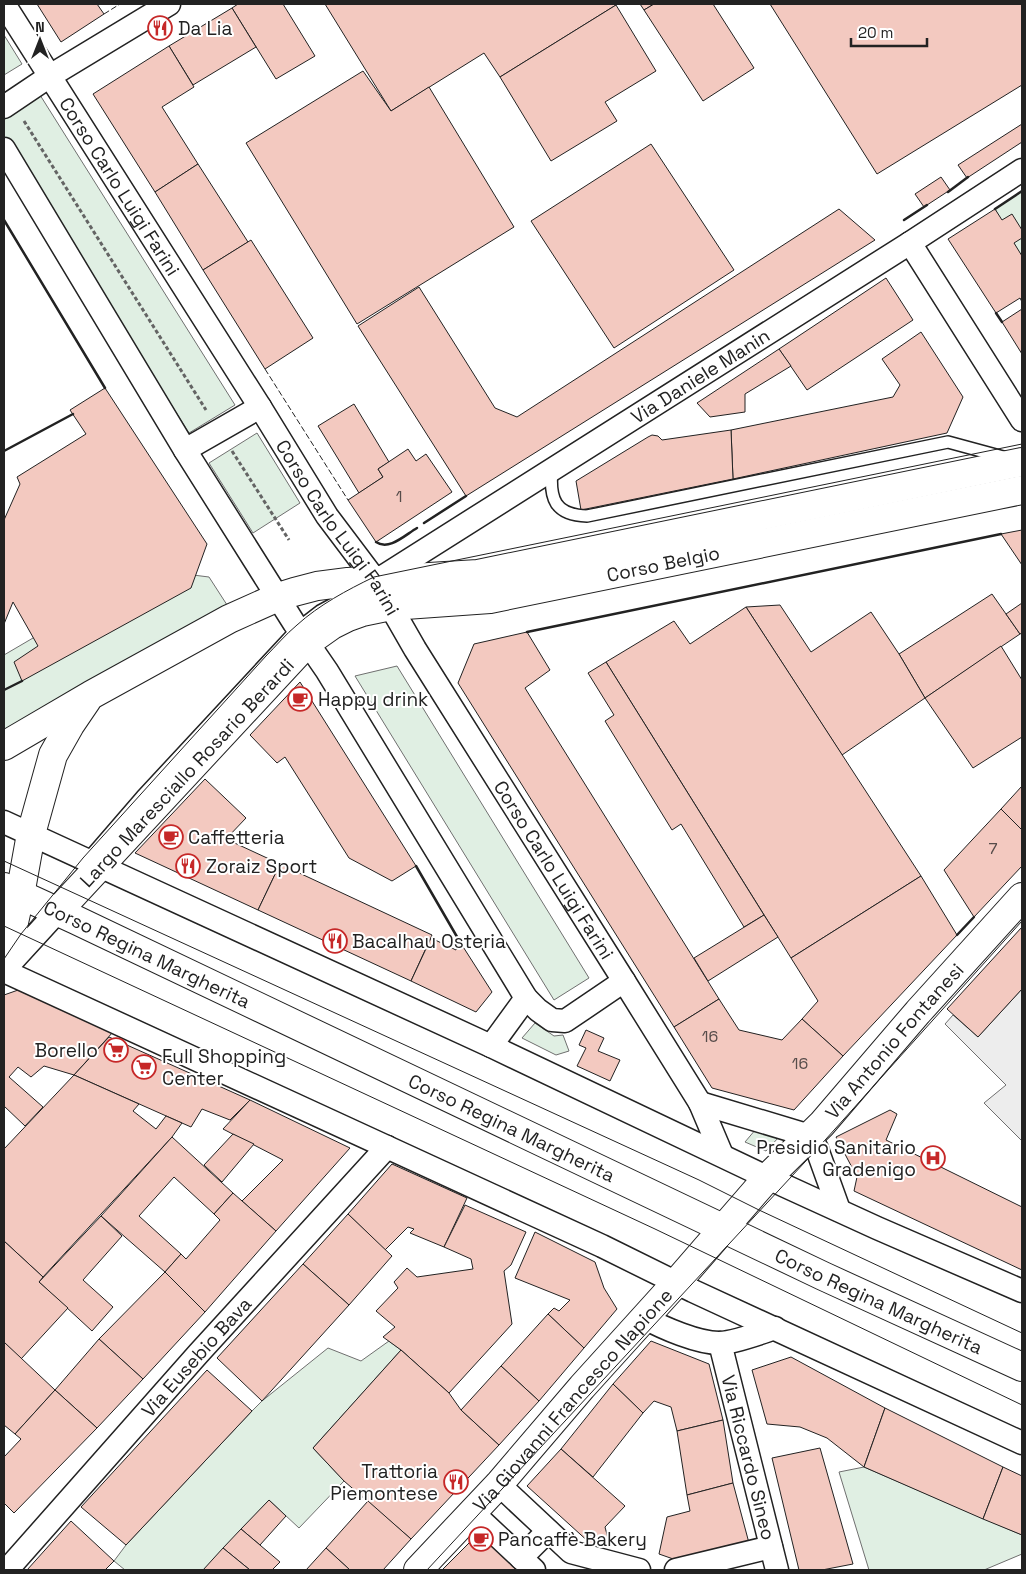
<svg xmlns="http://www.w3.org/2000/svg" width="1026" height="1574" viewBox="0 0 1026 1574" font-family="'Space Grotesk',sans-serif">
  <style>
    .green { fill: #e0efe3; stroke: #6f6f6f }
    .parking { fill: #ededed; stroke: #6f6f6f }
    .building { fill: #f3c9c0; stroke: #222 }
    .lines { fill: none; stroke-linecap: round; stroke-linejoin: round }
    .service-casing { stroke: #222; stroke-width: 14 }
    .minor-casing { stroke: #222; stroke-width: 25 }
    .tertiary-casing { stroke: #222; stroke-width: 30 }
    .secondary-casing { stroke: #222; stroke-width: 30 }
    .primary-casing { stroke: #222; stroke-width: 30 }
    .path { stroke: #646464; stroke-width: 3; stroke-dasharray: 4 2.5; stroke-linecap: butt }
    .service { stroke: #fff; stroke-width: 11 }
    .minor { stroke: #fff; stroke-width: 22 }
    .tertiary { stroke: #fff; stroke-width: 28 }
    .secondary { stroke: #fff; stroke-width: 28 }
    .primary { stroke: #fff; stroke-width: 28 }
    .tram { stroke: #222; stroke-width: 1 }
    .fence { stroke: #222; stroke-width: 1; stroke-dasharray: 6 2.5; stroke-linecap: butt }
    .wall { stroke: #222; stroke-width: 2.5 }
    .labels { text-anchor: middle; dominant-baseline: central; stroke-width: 4; stroke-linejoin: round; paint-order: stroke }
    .number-label { font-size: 16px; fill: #564c4a }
    .poi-label { font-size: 19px; fill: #222; stroke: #fff; text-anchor: start }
    .street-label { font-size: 19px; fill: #222; stroke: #fff }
  </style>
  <rect width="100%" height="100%" fill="#fff"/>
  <g class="green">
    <path d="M4 35 22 64 4 75Z"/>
    <path d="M40 95 235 405 189 433 4 138V117Z"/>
    <path d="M1022 191V258L995 209Z"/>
    <path d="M257 433 300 503 253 533 209 463Z"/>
    <path d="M177 573 209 577 229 608 4 738V655L33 638Z"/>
    <path d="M397 666 589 978 554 1000 355 676Z"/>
    <path d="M535 1023 554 1036 563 1035 569 1051 556 1055 522 1038Z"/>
    <path d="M756 1129 779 1137 766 1151 745 1142Z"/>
    <path d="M389 1341 401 1350 313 1448 344 1481 299 1528 269 1500 204 1570H125L114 1561 126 1545 252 1411 262 1401 328 1348 361 1361Z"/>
    <path d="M864 1467 1022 1535V1554L984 1570H869L839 1472Z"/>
  </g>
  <path class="parking" d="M1022 989V1141L984 1103 1006 1085 945 1024 953 1015 978 1037Z"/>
  <g class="building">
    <path d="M37 4H97L104 14 61 42Z"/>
    <path d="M238 4H283L315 56 276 79 232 8Z"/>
    <path d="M325 4H615L616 5 500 77 484 53 391 111Z"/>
    <path d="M640 4H654L644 10Z"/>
    <path d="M654 4H713L754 68 703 101 644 10Z"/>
    <path d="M770 4H1022V85L877 174Z"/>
    <path d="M616 5 656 71 605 102 617 121 551 161 500 77Z"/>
    <path d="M232 8 256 47 193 85 169 46Z"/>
    <path d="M169 46 194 87 162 107 198 164 155 192 93 94Z"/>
    <path d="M363 71 391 111 429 87 514 227 357 324 246 143Z"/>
    <path d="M1022 124V142L967 178 958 165Z"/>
    <path d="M651 144 734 270 614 348 531 221Z"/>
    <path d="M198 164 248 242 203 270 155 192Z"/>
    <path d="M941 177 950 190 924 207 915 194Z"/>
    <path d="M839 209 875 240 466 496 358 326 419 287 495 408 517 417Z"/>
    <path d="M995 209 1002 220 1012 214 1022 230V238L1014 243 1022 256V302L1020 298 996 313 948 239Z"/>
    <path d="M251 240 313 338 265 369 203 270Z"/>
    <path d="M886 278 913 320 807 390 779 349Z"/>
    <path d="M1022 309V354L1002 322Z"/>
    <path d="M921 332 963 397 947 433 733 479 731 430 893 397 900 385 882 359Z"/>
    <path d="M779 349 791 366 745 394V412L710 417 697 403Z"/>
    <path d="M105 388 207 544 191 588 22 681 14 662 38 646 13 602 4 624V520L20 484 17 477 86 434 70 410Z"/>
    <path d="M354 404 389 462 378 469 383 477 359 493 318 426Z"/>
    <path d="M731 430 733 479 581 510 576 481 648 437 652 435 658 436 662 440Z"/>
    <path d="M408 449 416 461 426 454 452 492 376 542 348 500 383 477 378 469Z"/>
    <path d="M1022 530V565L1001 534Z"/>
    <path d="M992 594 1020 634 925 698 899 654Z"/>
    <path d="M1022 603V633L1020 634 1006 614Z"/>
    <path d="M780 605 811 652 871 612 899 654 925 698 842 755 746 607Z"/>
    <path d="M746 607 921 876 791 958 606 662 674 621 690 644Z"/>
    <path d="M527 632 550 670 525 688 719 999 674 1027 458 683 474 644Z"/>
    <path d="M1001 646 1022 680V737L973 768 925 698Z"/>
    <path d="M606 662 764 915 744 927 681 824 672 830 605 721 614 715 588 673Z"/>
    <path d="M300 682 416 866 392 881 349 858 285 757 277 763 250 735Z"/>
    <path d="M205 779 246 818 226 839 280 864 258 910 135 853Z"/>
    <path d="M1022 786V830L1001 809Z"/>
    <path d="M1001 809 1022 830V866L974 917 944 870Z"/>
    <path d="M280 864 432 935 411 981 258 910Z"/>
    <path d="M921 876 957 935 843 1056 802 1019 818 1001 791 958Z"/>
    <path d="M764 915 778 937 708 981 694 958Z"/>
    <path d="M1022 927V989L978 1037 947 1009Z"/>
    <path d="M431 938 456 950 460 942 492 992 476 1012 411 981Z"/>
    <path d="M21 989 113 1032 74 1075 44 1066 31 1077 18 1067 9 1077 43 1107 25 1126 4 1106V995Z"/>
    <path d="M719 999 739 1030 782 1040 802 1019 843 1056 794 1110 712 1088 674 1027Z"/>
    <path d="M586 1030 604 1038 598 1051 620 1060 610 1081 577 1066 586 1048 579 1045Z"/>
    <path d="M109 1037 250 1100 230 1120 202 1109 191 1127 74 1075Z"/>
    <path d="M74 1075 139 1104 133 1111 156 1129 166 1116 182 1123 172 1137 43 1277 4 1241V1149Z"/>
    <path d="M250 1100 350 1148 276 1231 242 1201 283 1160 223 1129Z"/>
    <path d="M890 1110 897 1114 886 1140 1022 1207V1270L854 1191 857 1177 836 1137Z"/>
    <path d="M233 1134 254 1144 222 1182 204 1165Z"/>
    <path d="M172 1137 233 1193 214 1214 174 1177 139 1216 181 1254 165 1272 101 1216Z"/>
    <path d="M392 1164 467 1198 444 1247 410 1233 414 1229 408 1227 385 1250 348 1214Z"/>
    <path d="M233 1193 276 1231 205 1312 165 1272 181 1254 186 1259 220 1220 214 1214Z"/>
    <path d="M465 1205 526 1232 511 1265 504 1271 512 1324 449 1393 401 1350 383 1337 395 1327 376 1311 398 1288 394 1282 407 1268 417 1277 473 1269 471 1259 444 1247Z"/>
    <path d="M348 1214 392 1256 349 1305 303 1264Z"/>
    <path d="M101 1216 122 1236 83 1280 113 1307 92 1331 39 1282Z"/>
    <path d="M535 1232 595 1262 604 1288 617 1309 584 1348 548 1314 554 1308 559 1311 570 1300 515 1278Z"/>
    <path d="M4 1241 43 1277 39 1282 68 1308 21 1359 4 1342Z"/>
    <path d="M303 1264 349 1305 262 1401 217 1358Z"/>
    <path d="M165 1272 205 1312 143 1379 99 1339Z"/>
    <path d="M548 1314 584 1348 539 1401 501 1366Z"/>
    <path d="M99 1339 143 1379 97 1428 55 1390Z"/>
    <path d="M651 1341 709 1364 723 1420 677 1431 671 1407 654 1401 643 1413 613 1384Z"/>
    <path d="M4 1342 55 1390 15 1434 4 1425Z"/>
    <path d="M401 1350 449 1393 461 1410 499 1445 411 1539 344 1481 313 1448Z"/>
    <path d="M791 1357 885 1408 864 1467 827 1438 800 1427 767 1424 752 1370Z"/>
    <path d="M501 1366 539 1401 499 1445 461 1410Z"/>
    <path d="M207 1370 252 1411 126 1545 81 1507Z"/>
    <path d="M613 1384 643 1413 593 1477 561 1449Z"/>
    <path d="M55 1390 97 1428 14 1513 4 1503V1457L21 1439 15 1434Z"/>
    <path d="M885 1408 1003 1467 983 1519 864 1467Z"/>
    <path d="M723 1420 733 1483 687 1495 677 1431Z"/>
    <path d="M820 1448 853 1564 822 1570H799L772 1458Z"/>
    <path d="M561 1449 625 1506 605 1527 610 1546 591 1544 527 1486Z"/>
    <path d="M1003 1467 1022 1476V1535L983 1519Z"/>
    <path d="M733 1483 749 1543 679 1561 659 1554 667 1517 690 1511 687 1495Z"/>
    <path d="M269 1500 286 1516 260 1545 241 1529Z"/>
    <path d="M368 1501 411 1539 383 1570H350L326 1548Z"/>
    <path d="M71 1521 114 1561 105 1570H27Z"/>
    <path d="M241 1529 280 1562 272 1570H250L223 1548Z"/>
    <path d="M480 1532 523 1570H442Z"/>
    <path d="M223 1548 250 1570H203Z"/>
    <path d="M326 1548 350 1570H306Z"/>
  </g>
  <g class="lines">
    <g class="service-casing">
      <g id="service">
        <path d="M552 469C549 499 555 515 587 516L948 442 1007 458"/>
        <path d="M85 862 142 796 298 628 320 611 346 597"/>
      </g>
    </g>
    <g class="minor-casing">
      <g id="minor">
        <path id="s1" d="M4 4 260 407 327 516 376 581 415 649 624 981 700 1103 722 1155"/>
        <path d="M4 107 50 76 169 4"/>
        <path d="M4 149 185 450 294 623 327 671 526 998 538 1010 552 1020 565 1021 624 981"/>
        <path d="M910 243 1022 420"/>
        <path d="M185 450 260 407"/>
        <path id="s2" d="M333 619 376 581 910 243 1022 170"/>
        <path d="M4 822 491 1046 783 1185 877 1228 1022 1291"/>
        <path d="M4 970 58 911"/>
        <path d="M4 971 602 1246 693 1291 1022 1443"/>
        <path d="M491 1046 526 998"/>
        <path d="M700 1103 810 1136 817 1149 839 1210"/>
        <path d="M645 1318C663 1328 698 1343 719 1343 734 1343 760 1333 775 1328"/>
        <path id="s3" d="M720 1343 777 1570"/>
        <path d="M500 1483 508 1493 571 1552 639 1570"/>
        <path d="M473 1513 534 1570"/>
        <path d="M521 1558 548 1531"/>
        <path id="s4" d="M7 1570 198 1354 387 1147"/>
        <path d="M676 1570 771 1547"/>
      </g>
    </g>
    <g class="tertiary-casing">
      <g id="tertiary">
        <path d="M4 968 20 895"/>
        <path id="s5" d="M418 1570 500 1483 582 1387 677 1282 768 1177 822 1124 918 1012 1022 897"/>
      </g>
    </g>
    <g class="secondary-casing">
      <g id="secondary">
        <path d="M4 746 91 695 229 619 278 597 294 592 317 586 348 582 478 574 1022 462"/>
        <path d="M20 895 31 834 53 755 70 725 87 700"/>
        <path id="s6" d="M58 911 308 642 332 625 348 617 362 612 391 606 490 599 1022 490"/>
      </g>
    </g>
    <g class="primary-casing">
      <g id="primary">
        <path id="s7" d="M4 887 76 920 823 1276 1022 1367"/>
      </g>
    </g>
    <g class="path">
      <path d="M24 121 206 410"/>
      <path d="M232 451 289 540"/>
    </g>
    <use href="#service" class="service"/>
    <use href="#minor" class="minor"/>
    <use href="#tertiary" class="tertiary"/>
    <use href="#secondary" class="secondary"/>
    <use href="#primary" class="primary"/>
    <g class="tram">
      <path d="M4 861 699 1180 759 1210 1022 1333"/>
      <path d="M4 926 655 1229 1022 1405"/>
      <path d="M4 959 21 934 83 858 266 656C276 646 286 634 297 625 319 605 347 590 374 577L1022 444"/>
      <path d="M427 1570 817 1149 1022 921"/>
    </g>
    <g class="fence">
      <path d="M104 14 120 4"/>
      <path d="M265 369 348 500"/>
    </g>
    <g class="wall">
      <path d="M948 192 968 177"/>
      <path d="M995 209 1022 191"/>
      <path d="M4 220 105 388"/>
      <path d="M904 220 927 205"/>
      <path d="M996 313 1002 322"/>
      <path d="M4 451 73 414"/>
      <path d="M424 523 466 496"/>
      <path d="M376 542C389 551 405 535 417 528"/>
      <path d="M527 632 1001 534"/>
      <path d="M4 690 22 681"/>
      <path d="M416 866 460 942"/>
      <path d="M957 935 974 917"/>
    </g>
  </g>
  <defs>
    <g id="restaurant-ring" transform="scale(1.25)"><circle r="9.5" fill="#fff" stroke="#c62828" stroke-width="1.5"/><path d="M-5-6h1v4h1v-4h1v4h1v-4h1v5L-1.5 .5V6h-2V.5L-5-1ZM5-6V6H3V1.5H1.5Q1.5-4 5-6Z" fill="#c62828"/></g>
    <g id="cafe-ring" transform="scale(1.25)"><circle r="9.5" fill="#fff" stroke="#c62828" stroke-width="1.5"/><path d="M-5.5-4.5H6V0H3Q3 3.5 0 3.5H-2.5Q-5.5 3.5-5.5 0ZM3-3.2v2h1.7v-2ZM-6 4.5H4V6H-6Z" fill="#c62828"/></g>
    <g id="supermarket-ring" transform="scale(1.25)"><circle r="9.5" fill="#fff" stroke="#c62828" stroke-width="1.5"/><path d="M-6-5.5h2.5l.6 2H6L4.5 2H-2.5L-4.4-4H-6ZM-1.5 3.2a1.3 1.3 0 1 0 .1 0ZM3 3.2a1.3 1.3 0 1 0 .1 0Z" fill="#c62828"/></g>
    <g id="hospital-ring" transform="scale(1.25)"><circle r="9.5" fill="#fff" stroke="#c62828" stroke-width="1.5"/><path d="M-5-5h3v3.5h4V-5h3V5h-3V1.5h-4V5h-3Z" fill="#c62828"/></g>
  </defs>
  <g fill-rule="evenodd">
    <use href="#restaurant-ring" x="160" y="28"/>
    <use href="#cafe-ring" x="300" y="699"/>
    <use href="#cafe-ring" x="171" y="837"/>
    <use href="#restaurant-ring" x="188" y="866"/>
    <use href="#restaurant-ring" x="335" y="941"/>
    <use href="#supermarket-ring" x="116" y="1050"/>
    <use href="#supermarket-ring" x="144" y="1067"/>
    <use href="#hospital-ring" x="933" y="1158"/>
    <use href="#restaurant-ring" x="456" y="1482"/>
    <use href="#cafe-ring" x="481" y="1539"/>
  </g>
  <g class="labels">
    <g class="number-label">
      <text x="399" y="496">1</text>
      <text x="993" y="848">7</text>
      <text x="710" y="1036">16</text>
      <text x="800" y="1063">16</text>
    </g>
    <g class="poi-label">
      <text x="178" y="28">Da Lia</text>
      <text x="318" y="699">Happy drink</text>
      <text x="188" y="837">Caffetteria</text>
      <text x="206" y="866">Zoraiz Sport</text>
      <text x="352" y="941">Bacalhau Osteria</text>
      <text x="98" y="1050" text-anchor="end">Borello</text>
      <text x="162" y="1056">Full Shopping<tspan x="162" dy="22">Center</tspan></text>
      <text x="916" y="1147" text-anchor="end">Presidio Sanitario<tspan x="916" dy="22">Gradenigo</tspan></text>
      <text x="438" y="1471" text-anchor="end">Trattoria<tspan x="438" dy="22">Piemontese</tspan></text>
      <text x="498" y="1539">Pancaffè Bakery</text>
    </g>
    <g class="street-label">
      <text stroke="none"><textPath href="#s1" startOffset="216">Corso Carlo Luigi Farini</textPath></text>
      <text stroke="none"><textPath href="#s2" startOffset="441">Via Daniele Manin</textPath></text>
      <text stroke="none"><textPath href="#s1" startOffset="621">Corso Carlo Luigi Farini</textPath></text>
      <text stroke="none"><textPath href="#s6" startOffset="735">Corso Belgio</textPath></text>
      <text stroke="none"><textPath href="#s6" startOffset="189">Largo Maresciallo Rosario Berardi</textPath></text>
      <text stroke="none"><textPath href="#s1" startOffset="1026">Corso Carlo Luigi Farini</textPath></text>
      <text stroke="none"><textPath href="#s7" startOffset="158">Corso Regina Margherita</textPath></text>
      <text stroke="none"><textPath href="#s5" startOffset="712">Via Antonio Fontanesi</textPath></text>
      <text stroke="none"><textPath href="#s7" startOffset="562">Corso Regina Margherita</textPath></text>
      <text stroke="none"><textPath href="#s7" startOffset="968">Corso Regina Margherita</textPath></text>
      <text stroke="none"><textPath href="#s4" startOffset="285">Via Eusebio Bava</textPath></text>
      <text stroke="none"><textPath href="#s5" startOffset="230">Via Giovanni Francesco Napione</textPath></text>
      <text stroke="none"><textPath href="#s3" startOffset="118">Via Riccardo Sineo</textPath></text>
    </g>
  </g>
  <rect width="1026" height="1574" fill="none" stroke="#222222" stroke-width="10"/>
  <g transform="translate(40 40)" stroke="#ffffff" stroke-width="4" paint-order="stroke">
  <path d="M0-4L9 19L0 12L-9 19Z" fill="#222222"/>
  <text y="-8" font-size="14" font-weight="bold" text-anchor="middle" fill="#222222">N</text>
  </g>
  <path d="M851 38v8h76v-8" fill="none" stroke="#222222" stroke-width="2.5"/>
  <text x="858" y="38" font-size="15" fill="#222222" stroke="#ffffff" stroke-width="4" paint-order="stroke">20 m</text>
</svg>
